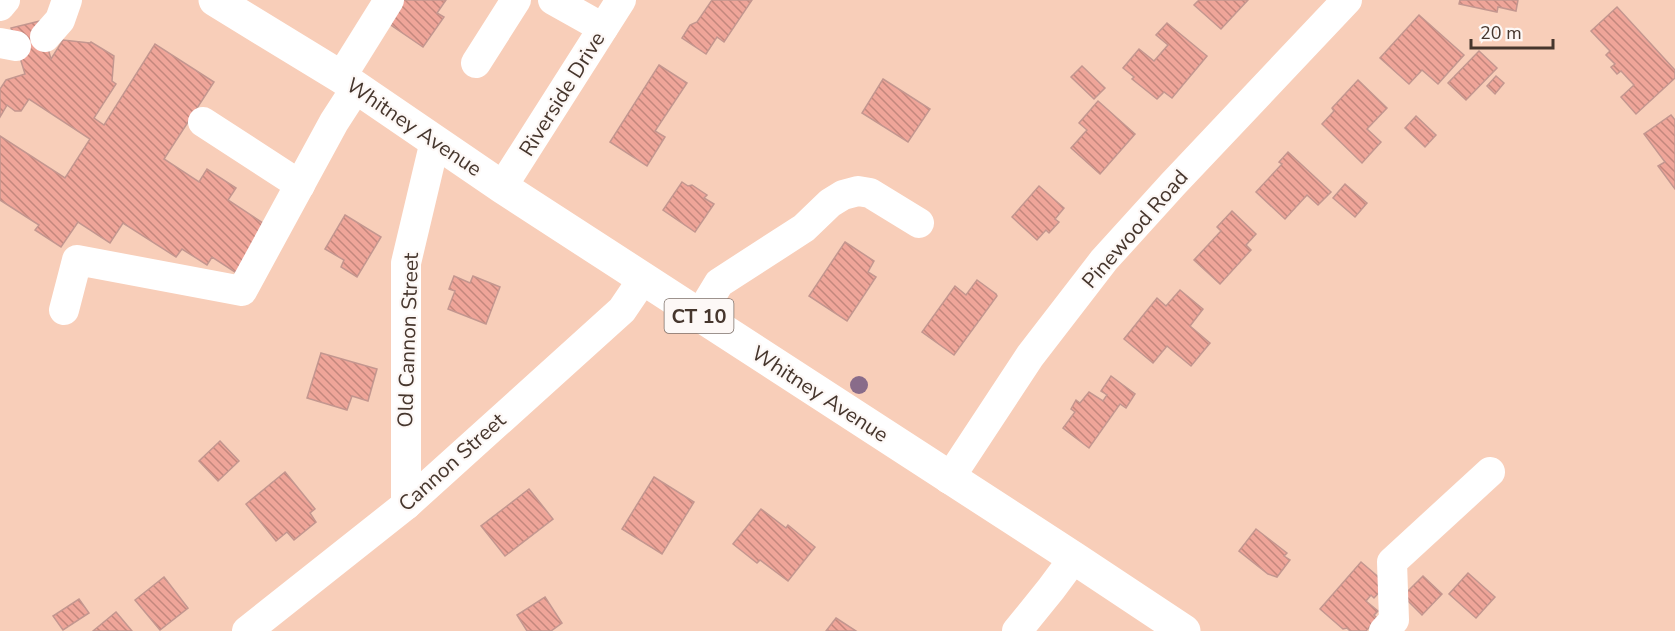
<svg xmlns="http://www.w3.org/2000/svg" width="1675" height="631" viewBox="0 0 1675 631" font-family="'Nunito Sans',sans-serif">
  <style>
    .building { fill: url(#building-back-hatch); stroke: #c3968f; stroke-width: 1.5 }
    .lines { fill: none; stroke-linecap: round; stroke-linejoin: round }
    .minor { stroke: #fff; stroke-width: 30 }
    .major { stroke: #fff; stroke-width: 33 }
    .tree { fill: #896c8a }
    .labels { text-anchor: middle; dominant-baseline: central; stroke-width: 4.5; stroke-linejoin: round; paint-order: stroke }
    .shield { fill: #fdf8f6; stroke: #7d7069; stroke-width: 1.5 }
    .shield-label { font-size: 20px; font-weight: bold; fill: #46362d }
    .street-label { font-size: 21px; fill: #46362d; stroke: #fdf8f6 }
  </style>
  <defs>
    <pattern id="building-back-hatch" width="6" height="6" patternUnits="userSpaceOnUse" patternTransform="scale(1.5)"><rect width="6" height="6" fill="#efa599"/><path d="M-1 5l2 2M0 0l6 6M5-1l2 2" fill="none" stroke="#c3877d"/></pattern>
  </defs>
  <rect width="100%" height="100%" fill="#f8ceb9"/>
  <g class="building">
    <path d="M400 0H446L437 13 444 17 423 47 385 21Z"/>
    <path d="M712 0H752L724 42 717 37 706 54 682 38 690 25 697 22Z"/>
    <path d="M1199 0H1248L1221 29 1194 5Z"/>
    <path d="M1460 0H1518L1516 11 1498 7 1497 12 1459 4Z"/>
    <path d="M1617 7 1675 70V78L1636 114 1621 97 1634 85 1621 71 1617 74 1611 67 1615 64 1606 55 1610 51 1591 31Z"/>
    <path d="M1419 15 1464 55 1438 84 1422 70 1409 84 1380 58Z"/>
    <path d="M40 21 51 59 63 40 90 43 91 42 114 56 112 81 116 84 94 118 104 125 155 44 214 82 164 159 199 182 207 169 236 188 228 200 269 227 238 274 212 257 207 265 182 249 176 257 123 223 110 243 78 222 61 247 35 230 39 225 0 200V136L65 178 90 139 29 99 21 111H15L7 105 0 117V89L6 80 25 74 11 28Z"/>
    <path d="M1167 23 1207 56 1172 98 1164 92 1157 99 1132 79 1134 77 1123 68 1139 49 1154 61 1168 45 1156 35Z"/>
    <path d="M1479 51 1497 68 1466 100 1448 83Z"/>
    <path d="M659 65 687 83 655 131 665 137 647 166 610 142Z"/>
    <path d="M1082 66 1105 88 1094 99 1071 77Z"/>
    <path d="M1496 76 1504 83 1495 94 1487 86Z"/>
    <path d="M883 79 930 109 908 142 862 113Z"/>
    <path d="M1358 80 1387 108 1367 129 1381 142 1362 163 1322 124 1334 111 1332 108Z"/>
    <path d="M1098 101 1135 134 1100 174 1071 148 1087 130 1079 123Z"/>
    <path d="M1671 115 1675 120V189L1658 166 1665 162 1644 134Z"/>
    <path d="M1416 116 1436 135 1425 147 1405 128Z"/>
    <path d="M1288 152 1331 192 1318 205 1307 195 1285 219 1256 192 1282 164 1279 162Z"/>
    <path d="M682 182 688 186 692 185 707 195 704 198 714 204 695 232 663 210Z"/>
    <path d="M1345 184 1367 203 1355 217 1333 198Z"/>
    <path d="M1039 186 1064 208 1055 219 1059 222 1049 233 1046 230 1037 240 1012 217Z"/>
    <path d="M1232 211 1256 234 1246 245 1251 250 1220 284 1194 260 1221 231 1217 227Z"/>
    <path d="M345 215 381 237 357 277 341 267 344 260 325 249Z"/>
    <path d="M845 242 874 261 868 272 876 277 847 321 809 296Z"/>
    <path d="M454 276 470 283 473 276 500 287 486 324 448 309 455 291 449 289Z"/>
    <path d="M977 280 996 294 997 296 954 355 922 332 955 286 966 295Z"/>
    <path d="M1180 290 1203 309 1190 326 1210 343 1191 366 1167 346 1153 363 1124 339 1157 298 1166 306Z"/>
    <path d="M321 353 377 369 368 401 352 396 347 410 307 398Z"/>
    <path d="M1111 376 1135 394 1126 408 1120 404 1089 448 1063 428 1075 412 1071 409 1076 400 1080 403 1089 392 1103 401 1107 395 1101 391Z"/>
    <path d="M220 441 239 461 218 481 199 461Z"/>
    <path d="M285 472 315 509 310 513 316 522 294 540 287 532 276 541 246 504Z"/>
    <path d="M654 477 694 502 662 554 622 529Z"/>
    <path d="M529 489 553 519 505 556 481 526Z"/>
    <path d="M761 509 786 528 788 525 815 547 788 581 760 560 757 563 733 544Z"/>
    <path d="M1256 529 1287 553 1284 556 1290 560 1277 577 1268 574 1239 551Z"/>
    <path d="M1361 562 1383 581 1385 586 1374 598 1371 595 1366 601 1378 611 1374 615 1377 618 1366 631H1350L1347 628 1343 629 1320 609Z"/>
    <path d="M1468 573 1495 597 1476 618 1449 594Z"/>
    <path d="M1423 576 1442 594 1422 615 1403 596Z"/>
    <path d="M164 577 188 608 160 630 135 600Z"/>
    <path d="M545 597 562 623 551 631H527L517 615Z"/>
    <path d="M79 599 89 613 63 630 53 616Z"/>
    <path d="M116 612 132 631H93Z"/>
    <path d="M836 618 856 631H826Z"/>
  </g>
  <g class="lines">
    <g class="minor">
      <path d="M553 0 603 28"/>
      <path d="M0 6 5 0"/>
      <path d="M45 37 60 20 67 0"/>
      <path d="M0 43 16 46"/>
      <path d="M476 63 516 0"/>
      <path d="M341 77 389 0"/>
      <path d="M203 122 300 185"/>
      <path d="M502 187 621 0"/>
      <path d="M64 310 77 260 242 291 334 122 356 88"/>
      <path d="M699 316 719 283 804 228 830 203 843 195 858 191 870 193 919 223"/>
      <path d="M949 479 1030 356 1104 260 1173 184 1347 0"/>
      <path d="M406 505V263L435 141"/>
      <path d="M247 631 406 505 622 310 643 279"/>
      <path d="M1017 631 1051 589 1074 558"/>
      <path d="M1384 631 1394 620 1392 562 1490 472"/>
    </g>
    <path class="major" d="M215 0 341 77 502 187 1074 558 1184 631"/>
  </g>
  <circle class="tree" cx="859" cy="385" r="9"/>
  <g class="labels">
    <rect class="shield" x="664.5" y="299" width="69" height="34" rx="4.5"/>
    <g class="shield-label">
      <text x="699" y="316">CT 10</text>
    </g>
    <g class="street-label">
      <text transform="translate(562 94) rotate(-58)">Riverside Drive</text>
      <text transform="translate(414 127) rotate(34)">Whitney Avenue</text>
      <text transform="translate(1135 229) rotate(-49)">Pinewood Road</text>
      <text transform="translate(408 340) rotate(-88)">Old Cannon Street</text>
      <text transform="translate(820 394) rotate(33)">Whitney Avenue</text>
      <text transform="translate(452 462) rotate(-42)">Cannon Street</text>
    </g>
  </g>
  <path d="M1471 39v9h82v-9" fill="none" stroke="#46362d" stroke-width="3"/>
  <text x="1480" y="39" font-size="18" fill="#46362d" stroke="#fdf8f6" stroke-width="4.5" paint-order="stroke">20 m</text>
</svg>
